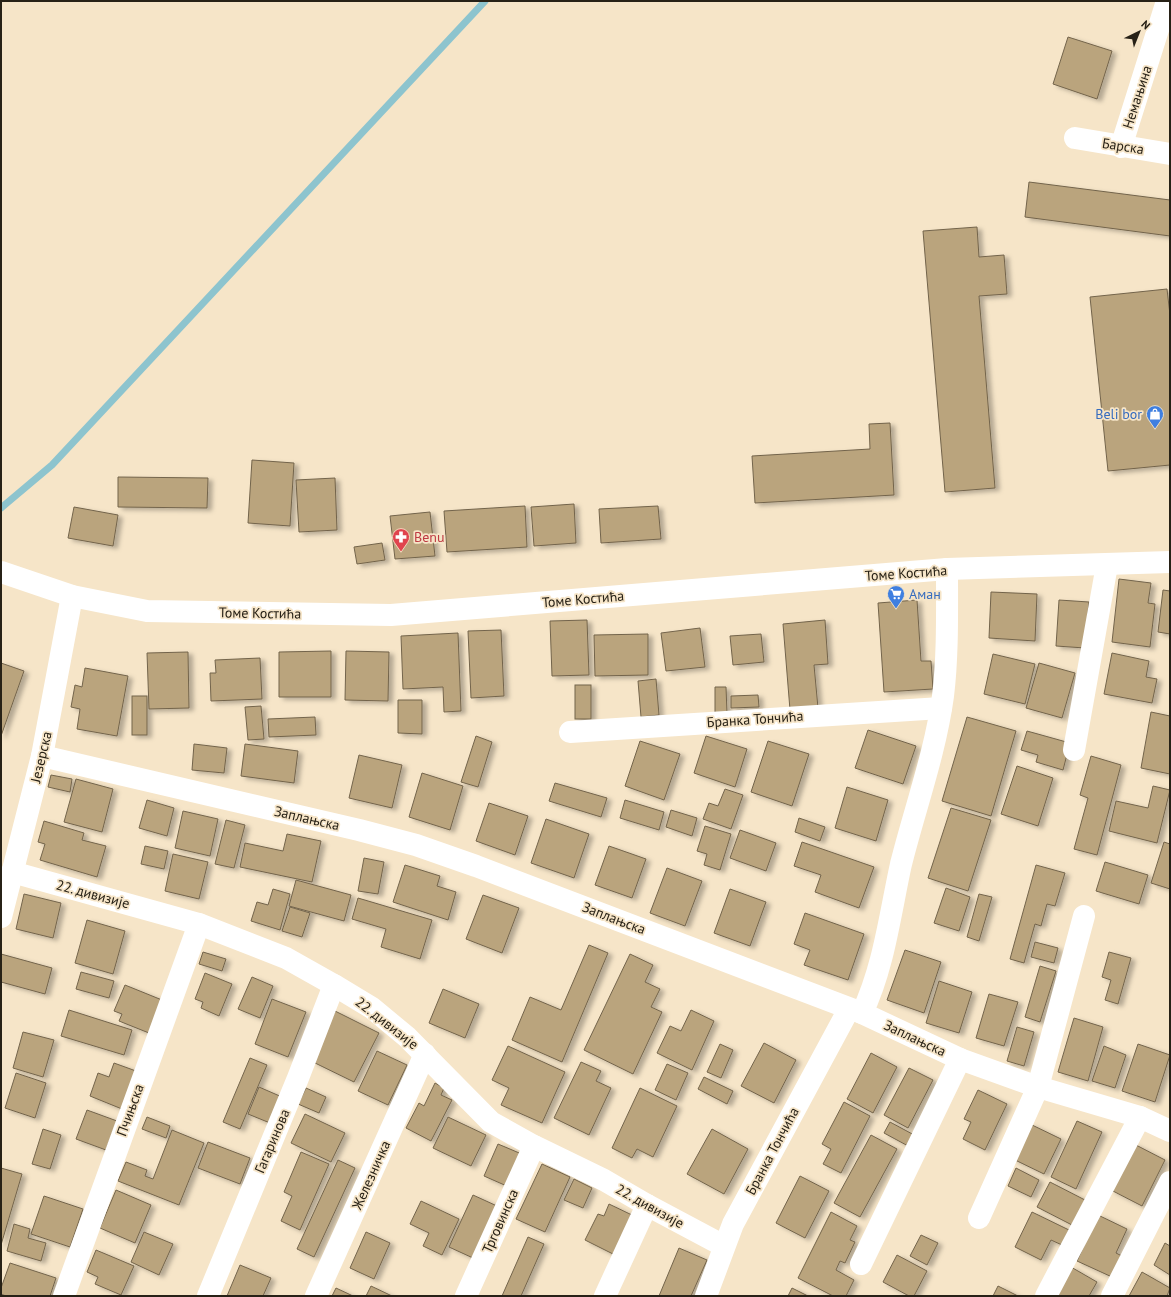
<svg xmlns="http://www.w3.org/2000/svg" width="1171" height="1297" viewBox="0 0 1171 1297" font-family="'PT Sans',sans-serif">
  <style>
    .lines { fill: none; stroke-linecap: round; stroke-linejoin: round }
    .stream { stroke: #8dc4ce; stroke-width: 7 }
    .building { fill: #baa47d; stroke: #73644b; filter: url(#shadow) }
    .minor { stroke: #fff; stroke-width: 22 }
    .tertiary { stroke: #fff; stroke-width: 22 }
    .labels { text-anchor: middle; dominant-baseline: central; stroke-width: 3.5; stroke-linejoin: round; paint-order: stroke }
    .street-label { font-size: 14px; fill: #272116; stroke: #f6e5c8 }
    .shop-label { font-size: 14px; fill: #366cbe; stroke: #f6e5c8; text-anchor: end }
    .health-label { font-size: 14px; fill: #be3a42; stroke: #f6e5c8; text-anchor: start }
  </style>
  <defs>
    <filter id="shadow"><feDropShadow dx="4.5" dy="2.5" stdDeviation="2" flood-color="#0004"/></filter>
  </defs>
  <rect width="100%" height="100%" fill="#f6e5c8"/>
  <g class="lines">
    <path class="stream" d="M1 508 52 465 485 1"/>
  </g>
  <g class="building">
    <path d="M1068 37 1112 51 1097 99 1053 84Z"/>
    <path d="M1029 182 1170 200V236L1025 217Z"/>
    <path d="M977 227 979 257 1004 255 1007 294 979 296 995 488 945 492 923 231Z"/>
    <path d="M1167 289 1170 315V465L1108 471 1090 297Z"/>
    <path d="M890 423 894 495 755 503 752 456 870 449 869 424Z"/>
    <path d="M252 460 294 463 290 526 248 523Z"/>
    <path d="M118 477 208 478 207 508 118 507Z"/>
    <path d="M335 478 337 530 299 532 296 480Z"/>
    <path d="M574 504 576 543 534 546 531 507Z"/>
    <path d="M525 506 527 547 447 552 444 511Z"/>
    <path d="M658 506 661 539 601 543 599 509Z"/>
    <path d="M74 507 118 515 113 546 68 538Z"/>
    <path d="M430 512 435 556 395 559 390 516Z"/>
    <path d="M382 543 385 560 357 564 354 547Z"/>
    <path d="M1119 579 1151 583 1148 603 1155 604 1150 647 1112 642Z"/>
    <path d="M1163 590 1170 591V634L1158 632Z"/>
    <path d="M991 592 1037 594 1035 641 989 638Z"/>
    <path d="M917 600 921 661H931L933 689 884 692 878 603Z"/>
    <path d="M1059 600 1089 602 1085 648 1056 646Z"/>
    <path d="M587 620 589 675 552 676 550 621Z"/>
    <path d="M825 620 828 664 814 665 818 708 790 710 783 624Z"/>
    <path d="M700 628 705 667 666 671 661 633Z"/>
    <path d="M501 630 504 696 471 698 468 631Z"/>
    <path d="M458 633 461 711 444 712 443 687 403 689 401 636Z"/>
    <path d="M648 634V675L595 676 594 635Z"/>
    <path d="M761 634 764 662 733 665 730 636Z"/>
    <path d="M331 651V697H279V652Z"/>
    <path d="M346 651 389 652 388 701 345 700Z"/>
    <path d="M188 652 189 708 149 709 147 653Z"/>
    <path d="M1112 653 1149 661 1146 677 1157 679 1152 703 1104 694Z"/>
    <path d="M993 654 1035 664 1025 704 984 694Z"/>
    <path d="M260 658 262 699 211 701 210 673H216L215 660Z"/>
    <path d="M1 663 24 671 1 736Z"/>
    <path d="M1039 663 1075 673 1062 718 1026 708Z"/>
    <path d="M85 668 128 676 117 736 77 729 80 709 71 707 75 685 82 687Z"/>
    <path d="M656 679 659 715 641 717 638 681Z"/>
    <rect x="575" y="685" width="16" height="34"/>
    <path d="M715 687H726L727 713 715 714Z"/>
    <path d="M758 695 759 707 731 708V696Z"/>
    <rect x="132" y="696" width="15" height="39"/>
    <path d="M398 700H422V734L398 733Z"/>
    <path d="M261 706 264 739 248 740 245 707Z"/>
    <path d="M1151 712 1170 716V774L1141 768Z"/>
    <path d="M315 717 316 735 269 737 268 719Z"/>
    <path d="M967 717 1016 731 991 816 942 801Z"/>
    <path d="M868 730 916 746 903 784 855 768Z"/>
    <path d="M1027 731 1070 743 1063 770 1036 762 1038 755 1021 750Z"/>
    <path d="M476 736 492 742 478 787 461 782Z"/>
    <path d="M706 736 747 749 735 787 694 773Z"/>
    <path d="M640 741 680 754 664 800 625 786Z"/>
    <path d="M768 741 809 754 792 806 751 792Z"/>
    <path d="M194 744 227 748 224 773 192 770Z"/>
    <path d="M245 744 298 751 294 783 241 776Z"/>
    <path d="M359 755 402 765 392 808 349 798Z"/>
    <path d="M1091 756 1121 765 1097 855 1074 849 1088 798 1080 795Z"/>
    <path d="M1017 766 1053 778 1038 826 1001 814Z"/>
    <path d="M422 773 463 786 450 830 409 817Z"/>
    <path d="M51 775 72 779 70 792 48 787Z"/>
    <path d="M76 779 113 789 102 832 64 822Z"/>
    <path d="M555 783 607 798 601 817 549 801Z"/>
    <path d="M1153 786 1170 790 1157 843 1109 831 1116 801 1148 808Z"/>
    <path d="M847 787 888 800 876 841 835 828Z"/>
    <path d="M725 789 743 795 731 829 703 819 709 803 718 806Z"/>
    <path d="M147 800 174 808 167 836 139 828Z"/>
    <path d="M625 800 664 812 659 830 620 818Z"/>
    <path d="M489 803 528 816 515 855 476 841Z"/>
    <path d="M951 808 991 820 968 891 928 878Z"/>
    <path d="M671 810 697 818 692 836 666 827Z"/>
    <path d="M183 811 218 819 210 856 175 848Z"/>
    <path d="M799 818 825 827 820 841 795 832Z"/>
    <path d="M546 819 589 834 574 878 531 863Z"/>
    <path d="M226 820 245 825 234 868 215 864Z"/>
    <path d="M44 821 84 833 82 840 106 846 97 877 40 860 45 844 38 842Z"/>
    <path d="M705 826 731 834 720 870 704 865 707 854 697 851Z"/>
    <path d="M740 830 776 843 766 871 730 858Z"/>
    <path d="M287 834 321 841 312 882 240 867 245 843 283 851Z"/>
    <path d="M802 842 874 867 859 908 815 892 821 875 794 866Z"/>
    <path d="M1164 842 1170 844V889L1151 883Z"/>
    <path d="M145 846 168 851 164 869 141 864Z"/>
    <path d="M609 846 646 859 632 898 595 885Z"/>
    <path d="M173 854 208 862 199 899 165 891Z"/>
    <path d="M364 858 384 862 378 894 358 891Z"/>
    <path d="M1105 862 1148 875 1139 904 1096 891Z"/>
    <path d="M405 865 440 876 437 886 456 892 448 920 393 902Z"/>
    <path d="M1036 865 1065 873 1055 906 1047 904 1041 926 1035 924 1024 963 1010 959Z"/>
    <path d="M667 868 702 881 685 926 650 913Z"/>
    <path d="M296 880 351 895 344 921 289 906Z"/>
    <path d="M946 888 970 897 959 931 934 923Z"/>
    <path d="M273 889 290 894 280 930 251 921 257 902 268 905Z"/>
    <path d="M730 889 766 902 750 946 714 933Z"/>
    <path d="M24 894 61 903 53 938 16 929Z"/>
    <path d="M979 894 992 897 979 941 967 937Z"/>
    <path d="M483 895 519 908 502 953 466 939Z"/>
    <path d="M358 898 432 920 420 959 381 947 386 929 352 919Z"/>
    <path d="M290 907 310 913 302 937 282 931Z"/>
    <path d="M805 913 864 934 848 980 804 965 810 950 794 944Z"/>
    <path d="M87 920 125 931 113 974 75 963Z"/>
    <path d="M1035 942 1058 948 1054 963 1031 957Z"/>
    <path d="M589 945 608 953 562 1062 512 1040 530 997 561 1010Z"/>
    <path d="M905 950 941 962 924 1013 887 1000Z"/>
    <path d="M203 952 226 959 222 971 199 964Z"/>
    <path d="M1109 952 1131 958 1118 1004 1105 1000 1111 980 1102 977Z"/>
    <path d="M1 954 52 968 45 994 1 982Z"/>
    <path d="M630 954 653 965 645 982 660 989 651 1007 662 1012 633 1074 584 1050Z"/>
    <path d="M1040 966 1056 971 1040 1022 1025 1017Z"/>
    <path d="M81 972 114 981 109 998 76 989Z"/>
    <path d="M205 973 232 984 219 1016 201 1008 203 1002 195 999Z"/>
    <path d="M252 977 273 986 260 1018 238 1009Z"/>
    <path d="M939 981 972 992 959 1033 926 1023Z"/>
    <path d="M125 985 162 1000 149 1033 119 1021 122 1014 114 1011Z"/>
    <path d="M443 989 479 1004 465 1038 429 1023Z"/>
    <path d="M989 994 1018 1002 1004 1046 976 1038Z"/>
    <path d="M272 999 306 1012 288 1057 255 1044Z"/>
    <path d="M69 1010 132 1030 124 1055 61 1036Z"/>
    <path d="M691 1010 714 1021 692 1070 657 1053 670 1026 681 1031Z"/>
    <path d="M335 1011 379 1033 354 1082 313 1062Z"/>
    <path d="M1074 1018 1103 1027 1088 1081 1058 1072Z"/>
    <path d="M1017 1027 1034 1032 1024 1066 1007 1061Z"/>
    <path d="M23 1032 54 1040 43 1077 13 1068Z"/>
    <path d="M764 1043 796 1060 774 1103 741 1086Z"/>
    <path d="M720 1044 733 1050 721 1078 707 1072Z"/>
    <path d="M1138 1044 1170 1055 1155 1102 1122 1091Z"/>
    <path d="M508 1046 565 1072 542 1123 501 1105 509 1088 492 1080Z"/>
    <path d="M1104 1046 1126 1055 1115 1088 1092 1081Z"/>
    <path d="M377 1051 407 1065 388 1105 358 1091Z"/>
    <path d="M871 1053 897 1067 873 1113 847 1099Z"/>
    <path d="M250 1058 267 1065 240 1129 223 1122Z"/>
    <path d="M581 1062 601 1071 596 1081 611 1088 589 1135 554 1118Z"/>
    <path d="M114 1063 136 1071 122 1109 90 1096 98 1073 109 1077Z"/>
    <path d="M667 1064 688 1073 676 1100 655 1090Z"/>
    <path d="M909 1068 933 1080 908 1128 884 1115Z"/>
    <path d="M16 1073 46 1083 35 1118 5 1108Z"/>
    <path d="M704 1077 733 1091 727 1104 698 1089Z"/>
    <path d="M435 1083 444 1088 441 1095 452 1100 431 1141 406 1128 419 1103 424 1106Z"/>
    <path d="M259 1087 282 1097 270 1123 248 1114Z"/>
    <path d="M306 1088 326 1097 319 1113 298 1104Z"/>
    <path d="M640 1088 677 1106 653 1157 637 1149 632 1158 612 1148Z"/>
    <path d="M978 1090 1007 1104 985 1150 963 1139 971 1122 964 1119Z"/>
    <path d="M844 1102 870 1116 841 1173 823 1164 831 1149 822 1144Z"/>
    <path d="M87 1110 117 1121 106 1150 76 1139Z"/>
    <path d="M305 1114 345 1133 331 1162 291 1143Z"/>
    <path d="M147 1117 170 1126 166 1138 142 1129Z"/>
    <path d="M448 1117 486 1135 471 1166 433 1148Z"/>
    <path d="M1077 1121 1102 1132 1076 1189 1051 1177Z"/>
    <path d="M890 1122 916 1136 910 1147 884 1133Z"/>
    <path d="M1030 1124 1061 1139 1044 1174 1013 1159Z"/>
    <path d="M43 1129 61 1135 50 1169 32 1164Z"/>
    <path d="M712 1129 748 1149 724 1194 687 1174Z"/>
    <path d="M172 1130 204 1143 179 1205 118 1181 126 1162 147 1170 145 1176 153 1179Z"/>
    <path d="M871 1135 897 1149 860 1217 834 1203Z"/>
    <path d="M208 1142 250 1158 240 1184 198 1168Z"/>
    <path d="M498 1144 524 1155 509 1187 484 1176Z"/>
    <path d="M1134 1144 1165 1160 1142 1206 1111 1190Z"/>
    <path d="M301 1152 329 1164 300 1230 281 1221 292 1196 284 1192Z"/>
    <path d="M338 1160 355 1168 314 1257 297 1249Z"/>
    <path d="M542 1164 570 1177 545 1232 516 1219Z"/>
    <path d="M1 1168 22 1174 1 1245Z"/>
    <path d="M1016 1168 1039 1180 1031 1197 1008 1186Z"/>
    <path d="M800 1176 829 1191 805 1238 776 1223Z"/>
    <path d="M574 1179 592 1188 583 1208 564 1200Z"/>
    <path d="M1050 1182 1085 1200 1072 1225 1037 1207Z"/>
    <path d="M116 1190 151 1205 135 1243 100 1228Z"/>
    <path d="M473 1195 497 1206 473 1258 449 1247Z"/>
    <path d="M44 1196 83 1209 70 1247 31 1234Z"/>
    <path d="M421 1201 459 1219 442 1255 423 1246 429 1233 410 1224Z"/>
    <path d="M609 1204 634 1216 615 1255 585 1240 598 1214 604 1216Z"/>
    <path d="M831 1212 857 1226 850 1240 855 1242 845 1263 840 1261 836 1270 854 1280 846 1296H833L798 1278Z"/>
    <path d="M1032 1212 1069 1230 1062 1245 1051 1240 1041 1260 1015 1247Z"/>
    <path d="M1098 1215 1127 1229 1116 1253 1122 1256 1112 1277 1077 1261Z"/>
    <path d="M14 1224 30 1229 28 1238 46 1243 41 1261 7 1251Z"/>
    <path d="M144 1232 173 1244 159 1275 131 1262Z"/>
    <path d="M366 1232 390 1243 374 1279 350 1268Z"/>
    <path d="M921 1235 938 1243 927 1265 910 1256Z"/>
    <path d="M528 1237 544 1244 521 1296H502Z"/>
    <path d="M1165 1243 1170 1246V1275L1154 1265Z"/>
    <path d="M679 1248 707 1260 691 1296H659Z"/>
    <path d="M96 1250 134 1266 121 1295 95 1284 98 1277 87 1272Z"/>
    <path d="M897 1255 927 1271 914 1296H909L883 1282Z"/>
    <path d="M10 1263 56 1278 50 1296H6L1 1294V1288Z"/>
    <path d="M240 1265 271 1278 263 1296H227Z"/>
    <path d="M1071 1267 1097 1282 1089 1296H1055Z"/>
    <path d="M1142 1272 1170 1288 1167 1296H1129Z"/>
    <path d="M371 1286 392 1296H366Z"/>
    <path d="M998 1286 1018 1296H993Z"/>
    <path d="M336 1288 353 1296H332Z"/>
    <path d="M792 1288 808 1296H788Z"/>
  </g>
  <g class="lines">
    <g class="minor">
      <path d="M1075 138 1170 154"/>
      <path d="M1121 147 1167 1"/>
      <path d="M570 732 941 708"/>
      <path d="M1074 750 1107 565"/>
      <path d="M42 756 359 830 416 845 476 866 862 1013 960 1059 1038 1087 1140 1117 1170 1131"/>
      <path d="M12 872 199 924 286 958 334 985 372 1008 407 1037 491 1122 534 1146 604 1180 647 1205 724 1246"/>
      <path d="M1 917 42 756 72 596"/>
      <path d="M862 1013C884 967 890 914 901 864 915 808 935 754 943 696 948 655 947 611 947 569"/>
      <path d="M979 1218 1038 1087 1084 916"/>
      <path d="M861 1264 960 1059"/>
      <path d="M64 1296 199 924"/>
      <path d="M208 1296 298 1078 334 985"/>
      <path d="M316 1296 425 1054"/>
      <path d="M466 1296 534 1146"/>
      <path d="M605 1296 647 1205"/>
      <path d="M706 1296 733 1224 849 1009"/>
      <path d="M1046 1296 1140 1117"/>
      <path d="M1112 1296 1170 1182"/>
    </g>
    <path class="tertiary" d="M1 572 72 596 147 611 391 615 947 569 1170 562"/>
  </g>
  <defs>
    <g id="shop-pin" transform="scale(0.9)"><path d="M0 17L-7.5 6A9.5 9.5 0 1 1 7.5 6Z" fill="#3f7fe0" stroke="#f6e5c8"/><path d="M-5-2.5h2.3a2.7 3.5 0 0 1 5.4 0H5L5.5 6h-11ZM-1.5-2.5h3a1.5 2.3 0 0 0-3 0Z" fill="#fff"/></g>
    <g id="pharmacy-pin" transform="scale(0.9)"><path d="M0 17L-7.5 6A9.5 9.5 0 1 1 7.5 6Z" fill="#e0444e" stroke="#f6e5c8"/><path d="M-2-6h4v4h4v4h-4v4h-4v-4h-4v-4h4Z" fill="#fff"/></g>
    <g id="supermarket-pin" transform="scale(0.9)"><path d="M0 17L-7.5 6A9.5 9.5 0 1 1 7.5 6Z" fill="#3f7fe0" stroke="#f6e5c8"/><path d="M-6-5.5h2.5l.6 2H6L4.5 2H-2.5L-4.4-4H-6ZM-1.5 3.2a1.3 1.3 0 1 0 .1 0ZM3 3.2a1.3 1.3 0 1 0 .1 0Z" fill="#fff"/></g>
  </defs>
  <g fill-rule="evenodd">
    <use href="#shop-pin" x="1155" y="414"/>
    <use href="#pharmacy-pin" x="401" y="537"/>
    <use href="#supermarket-pin" x="896" y="594"/>
  </g>
  <g class="labels">
    <g class="street-label">
      <text transform="translate(1137 97) rotate(-72)">Немањина</text>
      <text transform="translate(1123 146) rotate(9)">Барска</text>
      <text transform="translate(906 573) rotate(-4)">Томе Костића</text>
      <text transform="translate(583 599) rotate(-5)">Томе Костића</text>
      <text transform="translate(260 613) rotate(1)">Томе Костића</text>
      <text transform="translate(755 719) rotate(-4)">Бранка Тончића</text>
      <text transform="translate(41 757) rotate(-77)">Језерска</text>
      <text transform="translate(307 818) rotate(13)">Заплањска</text>
      <text transform="translate(93 894) rotate(15)">22. дивизије</text>
      <text transform="translate(614 918) rotate(21)">Заплањска</text>
      <text transform="translate(387 1023) rotate(38)">22. дивизије</text>
      <text transform="translate(915 1038) rotate(25)">Заплањска</text>
      <text transform="translate(130 1110) rotate(-70)">Пчињска</text>
      <text transform="translate(272 1141) rotate(-67)">Гагаринова</text>
      <text transform="translate(772 1151) rotate(-62)">Бранка Тончића</text>
      <text transform="translate(371 1175) rotate(-66)">Железничка</text>
      <text transform="translate(650 1206) rotate(29)">22. дивизије</text>
      <text transform="translate(500 1221) rotate(-66)">Трговинска</text>
    </g>
    <g class="shop-label">
      <text x="1142" y="414">Beli bor</text>
      <text x="909" y="594" text-anchor="start">Аман</text>
    </g>
    <g class="health-label">
      <text x="414" y="537">Benu</text>
    </g>
  </g>
  <rect width="1171" height="1297" fill="none" stroke="#272116" stroke-width="4"/>
  <g transform="translate(1139 32) rotate(43)" stroke="#f6e5c8" stroke-width="3" paint-order="stroke">
  <path d="M0-3L7 15L0 10L-7 15Z" fill="#272116"/>
  <text y="-6" font-size="11" font-weight="bold" text-anchor="middle" fill="#272116">N</text>
  </g>
</svg>
